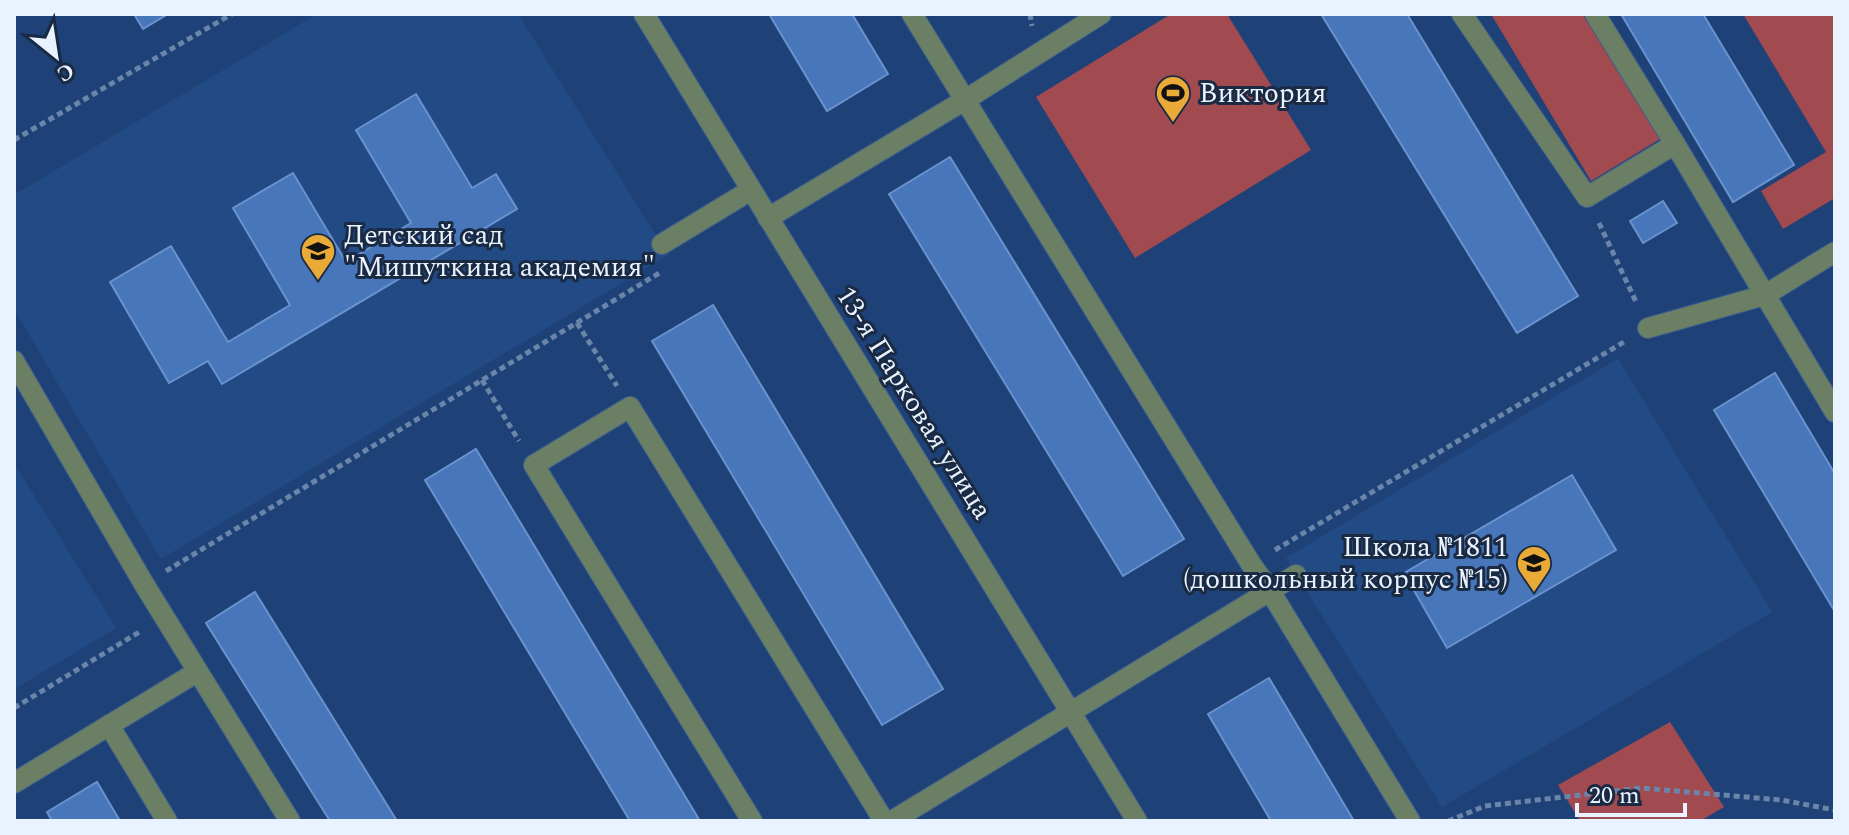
<svg xmlns="http://www.w3.org/2000/svg" width="1849" height="835" viewBox="0 0 1849 835" font-family="Spectral,serif">
  <style>
    .built { fill: #224b86 }
    .green { fill: #a14a50 }
    .building { fill: #4776bb; stroke: #6a92cd; stroke-width: 2 }
    .lines { fill: none; stroke-linecap: round; stroke-linejoin: round }
    .minor-casing { stroke: #3e5e8d; stroke-width: 22 }
    .path { stroke: #6a84aa; stroke-width: 5; stroke-dasharray: 6 4; stroke-linecap: butt }
    .minor { stroke: #6b7f65; stroke-width: 20 }
    .labels { text-anchor: middle; dominant-baseline: central; stroke-width: 6; stroke-linejoin: round; paint-order: stroke }
    .poi-label { font-size: 28px; fill: #e9f2ff; stroke: #192a42; text-anchor: start }
    .street-label { font-size: 28px; fill: #e9f2ff; stroke: #192a42 }
  </style>
  <rect width="100%" height="100%" fill="#1e4277"/>
  <g class="built">
    <path d="M317 14H518L668 255 161 559 14 309V195Z"/>
    <path d="M1618 359 1772 612 1442 807 1286 558Z"/>
    <path d="M14 463 116 628 14 689Z"/>
  </g>
  <g class="green">
    <path d="M1171 14H1227L1311 150 1135 258 1036 97Z"/>
    <path d="M1491 14H1583L1660 139 1591 181Z"/>
    <path d="M1743 14H1835V198L1783 229 1761 191 1826 152Z"/>
    <path d="M1670 722 1724 807 1700 821H1580L1558 785Z"/>
  </g>
  <g class="building">
    <path d="M134 14H168L143 29Z"/>
    <path d="M769 14H852L888 74 827 111Z"/>
    <path d="M1321 14H1407L1578 296 1517 333Z"/>
    <path d="M1621 14H1703L1794 165 1733 202Z"/>
    <path d="M416 94 472 188 496 174 517 209 222 384 208 361 169 383 110 282 171 246 228 342 290 305 233 208 293 173 346 262 411 223 356 130Z"/>
    <path d="M950 157 1184 539 1123 576 889 194Z"/>
    <path d="M1663 201 1677 223 1643 243 1630 221Z"/>
    <path d="M713 305 943 689 882 725 652 341Z"/>
    <path d="M1775 373 1835 474V612L1714 410Z"/>
    <path d="M476 449 700 821H630L425 480Z"/>
    <path d="M1572 475 1616 550 1447 648 1404 573Z"/>
    <path d="M255 592 397 821H330L206 623Z"/>
    <path d="M1269 678 1354 821H1271L1208 714Z"/>
    <path d="M97 782 120 821H52L47 812Z"/>
  </g>
  <g class="lines">
    <g class="minor-casing">
      <g id="minor">
        <path d="M644 14 1137 821"/>
        <path d="M912 14 1251 564 1270 591 1410 821"/>
        <path d="M1462 14 1587 197 1675 144 1765 295 1648 328"/>
        <path d="M1595 14 1675 144"/>
        <path d="M768 218 965 100 1101 14"/>
        <path d="M662 244 751 190"/>
        <path d="M1835 252 1765 295 1835 412"/>
        <path d="M14 361 144 584 290 821"/>
        <path d="M109 725 167 821"/>
        <path d="M14 783 197 672"/>
        <path d="M752 821 534 465 630 407 884 821"/>
        <path d="M892 821 1296 575"/>
      </g>
    </g>
    <g class="path">
      <path d="M1030 14 1032 26"/>
      <path d="M14 140 232 14"/>
      <path d="M1599 223 1637 304"/>
      <path d="M577 323 617 386"/>
      <path d="M482 380 519 441"/>
      <path d="M1275 550 1624 342"/>
      <path d="M166 571 661 272"/>
      <path d="M14 708 141 631"/>
      <path d="M1448 821 1485 806 1641 788 1781 800 1835 810"/>
    </g>
    <use href="#minor" class="minor"/>
  </g>
  <defs>
    <g id="stadium-pin" transform="scale(1.8)"><path d="M0 17L-7.5 6A9.5 9.5 0 1 1 7.5 6Z" fill="#e9aa38" stroke="#192a42"/><path d="M0-5a6.5 5 0 1 0 0 10a6.5 5 0 1 0 0-10ZM-3.5-1.8h7v3.6h-7Z" fill="#111"/></g>
    <g id="school-pin" transform="scale(1.8)"><path d="M0 17L-7.5 6A9.5 9.5 0 1 1 7.5 6Z" fill="#e9aa38" stroke="#192a42"/><path d="M0-5L7-2L0 1L-7-2ZM-4 1L0 2.5L4 1V4Q0 6-4 4Z" fill="#111"/></g>
  </defs>
  <g fill-rule="evenodd">
    <use href="#stadium-pin" x="1173" y="93"/>
    <use href="#school-pin" x="318" y="251"/>
    <use href="#school-pin" x="1534" y="563"/>
  </g>
  <g class="labels">
    <g class="poi-label">
      <text x="1199" y="93">Виктория</text>
      <text x="344" y="235">Детский сад<tspan x="344" dy="32">"Мишуткина академия"</tspan></text>
      <text x="1508" y="547" text-anchor="end">Школа №1811<tspan x="1508" dy="32">(дошкольный корпус №15)</tspan></text>
    </g>
    <g class="street-label">
      <text transform="translate(914 403) rotate(58)">13-я Парковая улица</text>
    </g>
  </g>
  <rect width="1849" height="835" fill="none" stroke="#e9f2ff" stroke-width="32"/>
  <g transform="translate(56 56) rotate(150)" stroke="#192a42" stroke-width="6" paint-order="stroke">
  <path d="M0-6L14 30L0 20L-14 30Z" fill="#e9f2ff"/>
  <text y="-12" font-size="22" font-weight="bold" text-anchor="middle" fill="#e9f2ff">С</text>
  </g>
  <path d="M1577 803v12h108v-12" fill="none" stroke="#e9f2ff" stroke-width="4"/>
  <text x="1589" y="803" font-size="24" fill="#e9f2ff" stroke="#192a42" stroke-width="6" paint-order="stroke">20 m</text>
</svg>
